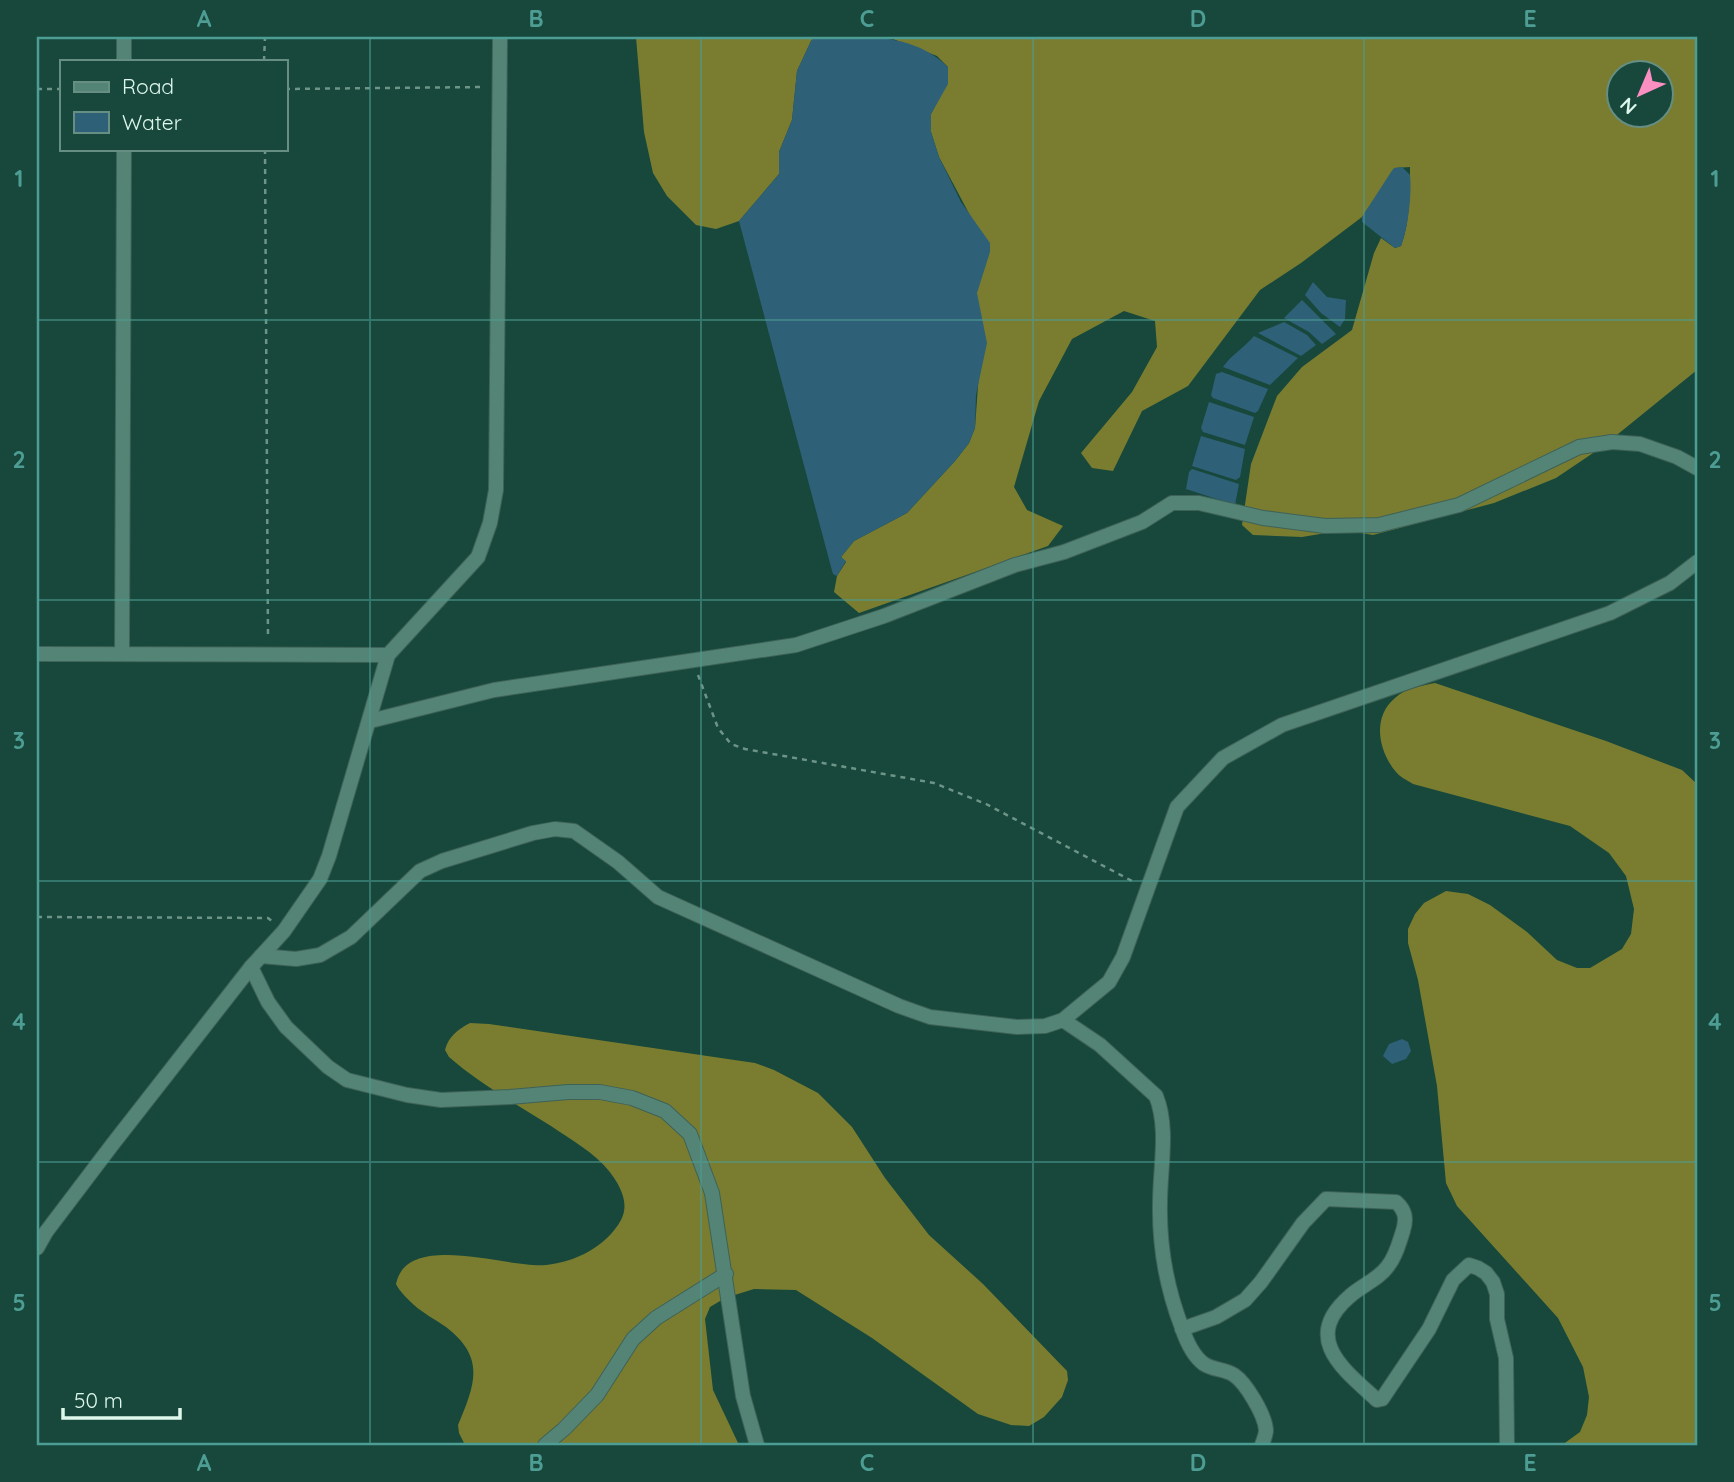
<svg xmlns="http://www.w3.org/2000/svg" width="1734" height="1482" viewBox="0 0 1734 1482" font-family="Quicksand,sans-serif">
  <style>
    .forest { fill: #7a7d30; fill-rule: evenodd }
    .water { fill: #2e6078 }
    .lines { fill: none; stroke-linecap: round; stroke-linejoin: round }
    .street-casing { stroke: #3e6257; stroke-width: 16 }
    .path { stroke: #6e9488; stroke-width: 2.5; stroke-dasharray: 5 5; stroke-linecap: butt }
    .street { stroke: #548475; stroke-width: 14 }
    .grid { fill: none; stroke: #4d9d94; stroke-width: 2; stroke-opacity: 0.55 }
    .neatline { fill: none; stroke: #4d9d94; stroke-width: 2.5 }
    .grid-label { font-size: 23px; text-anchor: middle; font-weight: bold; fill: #4d9d94 }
  </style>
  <rect width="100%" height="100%" fill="#17483b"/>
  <g class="forest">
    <path d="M636 37H815L811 41 797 71 792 120 779 152V174L739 221 716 229 696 225 667 196 653 173 644 132Z"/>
    <path d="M888 37H1697V370L1602 447 1556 478 1494 503 1373 535 1344 530 1302 537 1253 535 1242 525 1251 464 1277 396 1302 367 1352 330 1374 253 1381 238 1395 248 1401 246C1410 222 1410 192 1410 167L1395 168 1362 217 1301 263 1260 290 1188 386 1142 411 1113 471 1092 468 1081 453 1132 392 1157 347 1155 321 1124 311 1072 339 1039 401 1014 487 1027 510 1063 526 1048 546 859 613 834 592 837 576 846 562 841 557 854 541 907 513 955 461 969 443 975 428 979 372 973 221 939 157 931 132V114L947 84 948 67 937 56ZM1618 74H1660V116H1618Z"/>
    <path d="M1435 683 1606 741 1682 770 1697 784V1445H1562L1580 1432 1587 1415 1589 1397 1583 1367 1558 1318 1457 1206 1446 1183 1437 1086 1418 980 1408 943V929L1415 914 1424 903 1446 891 1468 894 1490 905 1527 932 1557 960 1577 968H1590L1622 949 1631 934 1634 909 1626 876 1609 853 1570 826 1413 784C1407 780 1400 777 1396 772 1378 751 1372 717 1395 698 1406 688 1421 686 1435 683Z"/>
    <path d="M470 1023 489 1024 755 1063 774 1070 818 1093 852 1127 885 1178 929 1235 983 1284 1067 1371 1068 1380 1062 1397 1044 1417 1029 1426 1011 1425 978 1414 872 1338 796 1290 754 1289 725 1298 710 1307 705 1319 713 1390 739 1445H465L459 1433 458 1425C475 1384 486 1358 446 1327 435 1319 424 1314 414 1305 407 1298 400 1292 396 1284 407 1230 509 1269 546 1265 575 1262 606 1247 621 1220 630 1203 620 1185 609 1171 595 1153 570 1139 551 1126 516 1104 480 1084 449 1057L445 1050C449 1036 457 1030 470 1023Z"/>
  </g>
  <g class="water">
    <path d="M815 37C863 37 911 31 948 67V84L931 114V132L939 157 961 202 990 243V252L977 293 987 343 976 395 975 428 969 443 955 461 907 513 854 541 841 557 846 561 837 576 833 574 831 567 739 221 779 174V152L792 120 797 71 811 41Z"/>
    <path d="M1402 167 1410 175C1412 194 1408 228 1401 246L1395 248 1362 222V217L1391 172 1394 168Z"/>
    <path d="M1313 282 1327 297 1346 300 1345 319 1340 327 1321 313 1305 295Z"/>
    <path d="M1302 300 1336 334 1322 344 1309 332 1284 318Z"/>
    <path d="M1284 322 1307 335 1316 345 1301 356 1258 333Z"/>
    <path d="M1254 336 1298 358 1270 385 1223 367C1232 354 1244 348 1254 336Z"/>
    <path d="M1222 372 1268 389 1258 411 1255 413 1213 398 1211 395 1216 374Z"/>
    <path d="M1209 402 1254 417 1245 445 1203 432 1201 428Z"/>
    <path d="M1201 436 1245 449 1240 477 1236 480 1192 466Z"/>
    <path d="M1192 469 1239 484 1235 505 1186 489 1189 472Z"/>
    <path d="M1402 1039 1408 1042 1411 1051 1406 1059 1392 1064 1383 1056 1389 1044Z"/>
  </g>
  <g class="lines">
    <g class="street-casing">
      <g id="street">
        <path d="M124 61V37"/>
        <path d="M37 654 388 655"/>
        <path d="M122 654 124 149"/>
        <path d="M370 721 494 690 796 645 884 616 1015 565 1064 552 1142 522 1172 503H1199L1263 518 1325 526 1379 525 1459 505 1579 447 1612 442 1640 444 1677 457 1697 468"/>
        <path d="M261 956 296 959 320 955 351 937 420 871 442 861 533 833 555 829 574 831 618 862 658 897 899 1006 930 1017 1017 1027 1045 1026 1063 1020 1109 982 1123 957 1177 807 1223 758 1282 725 1610 613 1670 583 1697 562"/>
        <path d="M251 967 268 1002 286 1027 328 1067 347 1080 407 1095 441 1100 510 1097 568 1092H600L632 1098 665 1111 690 1134 712 1193 743 1396 757 1445"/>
        <path d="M1063 1020 1100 1045 1156 1096C1169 1128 1160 1168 1160 1202 1159 1244 1167 1289 1182 1328 1186 1340 1193 1356 1204 1364 1213 1370 1225 1369 1234 1375 1246 1383 1265 1415 1266 1430 1266 1435 1263 1441 1262 1445"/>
        <path d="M37 1248 46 1232 112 1145 251 967 284 931 320 879 329 856 388 655 478 557 490 523 496 490 500 37"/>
        <path d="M1182 1329 1216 1317 1245 1300 1261 1282 1303 1223 1326 1199 1396 1202C1405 1210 1407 1218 1403 1231 1399 1243 1396 1256 1388 1266 1378 1280 1362 1285 1350 1296 1301 1338 1343 1369 1377 1400L1382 1399 1429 1329 1453 1280 1469 1265 1478 1268 1486 1273 1493 1282 1497 1294V1319L1506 1358 1507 1445"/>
        <path d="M545 1445 564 1429 597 1395 633 1339 656 1318 726 1274"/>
      </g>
    </g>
    <g class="path">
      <path d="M264 61 265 37"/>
      <path d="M37 89H61"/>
      <path d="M285 89 485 87"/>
      <path d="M265 149 268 639"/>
      <path d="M698 675 718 728 731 744 745 749 934 783 986 804 1134 882"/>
      <path d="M37 917 268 918 273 922"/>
    </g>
    <use href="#street" class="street"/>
  </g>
  <path class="grid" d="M370 37V1445M701 37V1445M1033 37V1445M1364 37V1445M37 320H1697M37 600H1697M37 881H1697M37 1162H1697"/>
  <rect width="1734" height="1482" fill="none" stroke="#17483b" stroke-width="77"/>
  <rect x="60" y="60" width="228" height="91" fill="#17483b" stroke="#678e82" stroke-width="2"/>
  <rect x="74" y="82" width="35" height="10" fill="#548475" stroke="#678e82" stroke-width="2"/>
  <text x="122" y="94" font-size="21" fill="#def7ed">Road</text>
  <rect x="74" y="112" width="35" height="21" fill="#2e6078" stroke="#678e82" stroke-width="2"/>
  <text x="122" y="130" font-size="21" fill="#def7ed">Water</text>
  <g transform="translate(1640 94) rotate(224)"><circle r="33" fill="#17483b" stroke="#678e82" stroke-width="2"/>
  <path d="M0-5L12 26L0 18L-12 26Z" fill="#fc8fc2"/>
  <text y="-10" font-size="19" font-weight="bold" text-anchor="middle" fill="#def7ed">N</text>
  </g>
  <path d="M63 1408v10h117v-10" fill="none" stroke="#def7ed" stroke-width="3.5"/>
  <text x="74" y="1408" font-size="21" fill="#def7ed" stroke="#17483b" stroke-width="5" paint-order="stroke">50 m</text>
  <rect x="38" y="38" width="1658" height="1406" class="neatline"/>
  <g class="grid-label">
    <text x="204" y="27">A</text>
    <text x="536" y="27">B</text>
    <text x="867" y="27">C</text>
    <text x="1198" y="27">D</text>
    <text x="1530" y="27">E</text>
    <text x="19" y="187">1</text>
    <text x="1715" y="187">1</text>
    <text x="19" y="468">2</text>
    <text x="1715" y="468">2</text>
    <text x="19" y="749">3</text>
    <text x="1715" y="749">3</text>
    <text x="19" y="1030">4</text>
    <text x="1715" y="1030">4</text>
    <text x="19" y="1311">5</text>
    <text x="1715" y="1311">5</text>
    <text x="204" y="1471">A</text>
    <text x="536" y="1471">B</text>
    <text x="867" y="1471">C</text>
    <text x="1198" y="1471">D</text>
    <text x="1530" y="1471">E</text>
  </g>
</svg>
